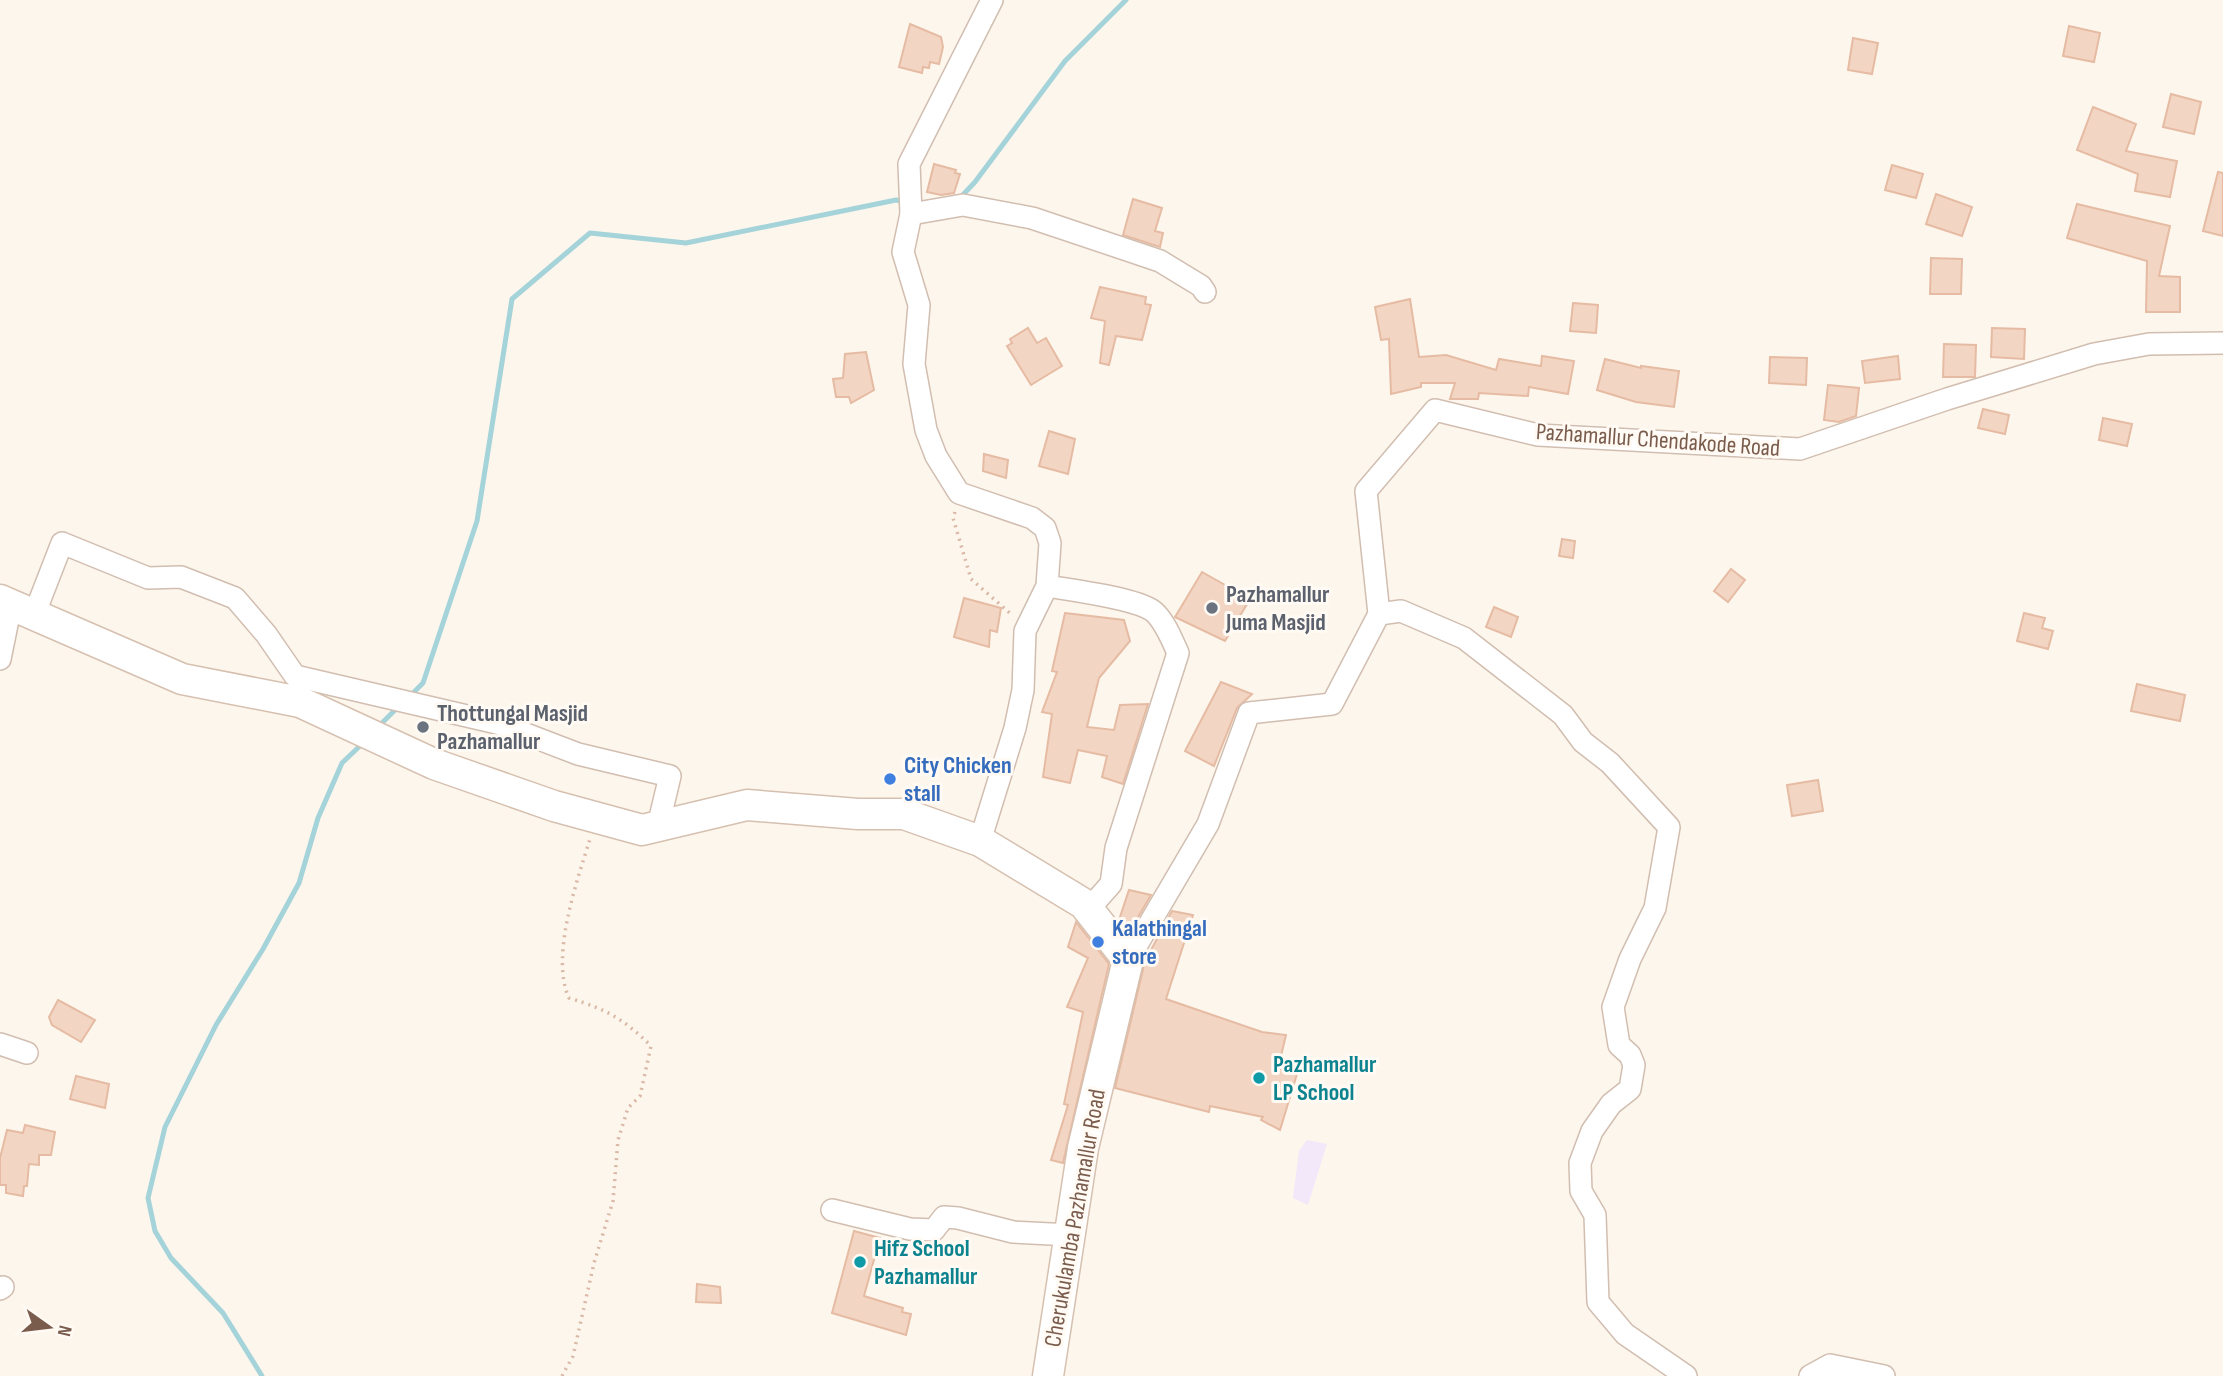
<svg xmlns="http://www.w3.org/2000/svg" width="2223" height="1376" viewBox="0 0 2223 1376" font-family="'Sofia Sans Condensed',sans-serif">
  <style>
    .education { fill: #f3e8fa }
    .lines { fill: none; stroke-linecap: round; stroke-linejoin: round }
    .stream { stroke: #a5d3da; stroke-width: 5 }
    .building { fill: #f3d5c3; stroke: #e6bba3; stroke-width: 2 }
    .street-casing { stroke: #d1beb0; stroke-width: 24 }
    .secondary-casing { stroke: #d6c0b0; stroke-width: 33 }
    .path { stroke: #d9b8a5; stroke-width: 3.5; stroke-dasharray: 2 5; stroke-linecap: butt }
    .street { stroke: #fff; stroke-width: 21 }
    .secondary { stroke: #fff; stroke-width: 30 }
    .worship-dot { fill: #6b7280; stroke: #fffaf3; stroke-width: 2.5 }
    .shop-dot { fill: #3f7fe0; stroke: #fffaf3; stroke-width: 2.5 }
    .culture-dot { fill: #0f9aa8; stroke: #fffaf3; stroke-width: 2.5 }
    .labels { text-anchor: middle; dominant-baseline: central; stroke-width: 6; stroke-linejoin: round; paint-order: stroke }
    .street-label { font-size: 24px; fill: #7a5c4d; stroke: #fffaf3 }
    .worship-label { font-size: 24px; font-weight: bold; fill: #5b616d; stroke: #fffaf3; text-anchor: start }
    .shop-label { font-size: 24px; font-weight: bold; fill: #366cbe; stroke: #fffaf3; text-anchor: start }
    .culture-label { font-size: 24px; font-weight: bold; fill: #0d838f; stroke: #fffaf3; text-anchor: start }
  </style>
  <rect width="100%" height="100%" fill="#fdf6ec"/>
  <path class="education" d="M1307 1140 1327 1144 1308 1205 1293 1198 1299 1151Z"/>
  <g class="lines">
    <g class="stream">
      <path d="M958 200 975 182 1065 61 1126 0"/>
      <path d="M408 698 423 683 477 521 512 299 590 233 686 243 896 200 907 202"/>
      <path d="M378 727 398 707"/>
      <path d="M262 1376 223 1313 171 1258 155 1231 148 1198 165 1127 216 1025 263 949 299 883 318 818 342 763 364 742"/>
    </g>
  </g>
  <g class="building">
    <path d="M910 24 941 37 943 47 939 64 930 62 929 68 923 67 922 73 899 67Z"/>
    <path d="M2069 26 2100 33 2094 62 2063 56Z"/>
    <path d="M1853 38 1878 43 1872 74 1848 70Z"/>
    <path d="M2171 94 2201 102 2194 134 2163 127Z"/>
    <path d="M2093 107 2136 124 2126 151 2177 161 2170 197 2135 191 2138 174 2077 150Z"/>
    <path d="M934 164 956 170 955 173 960 174 954 193 941 195 927 192Z"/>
    <path d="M1892 165 1923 174 1916 198 1885 190Z"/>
    <path d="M2218 172 2223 173V236L2203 231Z"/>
    <path d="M1936 194 1972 207 1962 236 1926 224Z"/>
    <path d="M1133 199 1162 208 1155 231 1163 233 1160 247 1123 235Z"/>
    <path d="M2077 204 2170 226 2159 276 2180 277V312H2146L2147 261 2067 238Z"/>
    <path d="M1931 258 1962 259 1961 294H1930Z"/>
    <path d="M1100 287 1146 297 1145 304 1151 305 1142 340 1116 336 1109 365 1100 363 1105 321 1091 318Z"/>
    <path d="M1410 299 1419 357 1446 355 1496 370 1499 359 1541 366 1542 356 1574 361 1568 394 1529 387 1528 396 1479 393 1478 399H1450L1455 383H1421V387L1391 394 1389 339 1381 340 1375 307Z"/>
    <path d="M1573 303 1598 305 1596 333 1570 331Z"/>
    <path d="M1028 328 1037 343 1046 338 1062 366 1031 385 1007 346 1012 343 1010 339Z"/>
    <path d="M1992 328 2025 329 2024 359 1991 357Z"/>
    <path d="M1944 344 1976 345 1975 377H1943Z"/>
    <path d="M866 352 874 390 851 403 849 397H836L833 379 843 378 845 354Z"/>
    <path d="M1898 356 1900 379 1865 383 1862 361Z"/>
    <path d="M1770 357 1807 358 1806 385 1769 383Z"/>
    <path d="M1605 359 1641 368V366L1679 371 1674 407 1636 402 1597 390Z"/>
    <path d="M1828 385 1859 388 1856 416 1839 422 1824 420Z"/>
    <path d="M1983 409 2009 415 2005 434 1978 428Z"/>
    <path d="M2103 418 2132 424 2127 446 2099 440Z"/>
    <path d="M1049 431 1075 439 1068 474 1039 466Z"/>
    <path d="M984 454 1008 460 1006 478 983 471Z"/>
    <path d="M1562 539 1575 541 1573 558 1559 556Z"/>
    <path d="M1731 569 1745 580 1728 602 1714 591Z"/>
    <path d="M1202 572 1250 599 1225 641 1175 617Z"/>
    <path d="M964 598 1001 608 997 632 990 630 989 647 954 637Z"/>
    <path d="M1494 607 1518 617 1511 637 1486 627Z"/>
    <path d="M1065 613 1124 620 1130 641 1099 678 1087 727 1114 730 1120 705 1148 704 1123 784 1102 777 1107 756 1078 750 1070 783 1043 777 1052 714 1042 712 1057 672 1052 671Z"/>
    <path d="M2024 613 2045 618 2042 628 2053 631 2048 649 2017 641Z"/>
    <path d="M1221 682 1252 694 1237 708 1214 766 1185 751Z"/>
    <path d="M2137 684 2185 695 2180 721 2131 711Z"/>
    <path d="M1818 780 1823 811 1792 816 1787 785Z"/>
    <path d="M1129 890 1151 895 1134 924 1119 920Z"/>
    <path d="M1172 911 1193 915 1166 999 1262 1032 1286 1035 1278 1068 1297 1074 1280 1130 1261 1120 1263 1117 1210 1106 1209 1112 1115 1088 1145 961Z"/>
    <path d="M1076 922 1109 964 1063 1163 1051 1160 1068 1105 1064 1104 1083 1012 1067 1007 1088 958 1068 947Z"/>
    <path d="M58 1000 95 1020 81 1042 52 1025 49 1017Z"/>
    <path d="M76 1076 109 1084 105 1108 70 1099Z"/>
    <path d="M25 1125 55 1132 51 1155H39V1165L29 1164 27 1186H24L23 1196 6 1193V1185H0V1158L7 1130 23 1133Z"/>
    <path d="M854 1231 880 1238 864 1296 903 1308 902 1312 911 1314 906 1335 832 1313Z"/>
    <path d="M697 1284 720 1287 721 1303 696 1302Z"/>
  </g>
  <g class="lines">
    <g class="street-casing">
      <g id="street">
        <path d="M911 214 963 205 1032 218 1160 261 1201 286 1205 292"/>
        <path d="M1047 586C1071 590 1135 598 1153 611 1165 621 1172 640 1178 653L1116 848 1111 884 1088 910"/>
        <path d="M1379 614 1401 611 1464 638 1563 715 1583 742 1610 763 1669 827 1655 908 1630 959 1613 1007 1619 1045 1630 1055 1634 1065 1630 1089 1611 1104 1592 1131 1580 1163 1581 1191 1595 1215 1598 1302 1625 1334 1686 1376"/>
        <path d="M34 615 62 543 148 578 181 577 235 598 266 634 295 676 497 723 578 754 670 776 658 826"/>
        <path d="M0 659 11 605"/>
        <path d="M980 841 1015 728 1023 690 1025 631 1047 586 1050 543 1045 528 1032 518 959 493 936 456 926 430 914 364 919 305 903 252 911 214 909 164 992 0"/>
        <path d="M1128 960 1208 824 1249 713 1332 704 1379 614 1366 491 1435 410 1538 435 1800 449 1947 399 2094 354 2149 344 2223 343"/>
        <path d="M0 1044 27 1053"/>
        <path d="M832 1210 910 1229 934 1230 944 1217 958 1218 1013 1232 1071 1235"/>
        <path d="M0 1289 3 1287"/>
        <path d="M1810 1376 1830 1365 1884 1376"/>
      </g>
    </g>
    <g class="secondary-casing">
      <path id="secondary" d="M0 600 182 679 300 702 434 764 554 806 642 830 747 805 858 814H904L980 841 1084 904 1128 960 1083 1148 1048 1376"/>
    </g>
    <g class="path">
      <path d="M955 512 953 518 971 579 1012 615"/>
      <path d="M562 1376 573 1356 594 1263 613 1201 618 1140 628 1108 640 1096 651 1046C624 1019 606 1009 569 998 550 957 577 881 590 839"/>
    </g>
    <use href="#street" class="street"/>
    <use href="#secondary" class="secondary"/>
  </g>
  <g class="worship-dot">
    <circle cx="1212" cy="608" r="7"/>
    <circle cx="423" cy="727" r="7"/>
  </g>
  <g class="shop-dot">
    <circle cx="890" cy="779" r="7"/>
    <circle cx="1098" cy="942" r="7"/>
  </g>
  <g class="culture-dot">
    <circle cx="1259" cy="1078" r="7"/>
    <circle cx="860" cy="1262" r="7"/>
  </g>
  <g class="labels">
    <g class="street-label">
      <text transform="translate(1658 440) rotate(4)">Pazhamallur Chendakode Road</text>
      <text transform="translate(1075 1218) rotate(-80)">Cherukulamba Pazhamallur Road</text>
    </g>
    <g class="worship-label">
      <text x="1226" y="594">Pazhamallur<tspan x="1226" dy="28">Juma Masjid</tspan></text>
      <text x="437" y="713">Thottungal Masjid<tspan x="437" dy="28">Pazhamallur</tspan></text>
    </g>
    <g class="shop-label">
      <text x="904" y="765">City Chicken<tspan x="904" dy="28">stall</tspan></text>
      <text x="1112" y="928">Kalathingal<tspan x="1112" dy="28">store</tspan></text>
    </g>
    <g class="culture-label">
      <text x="1273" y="1064">Pazhamallur<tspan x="1273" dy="28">LP School</tspan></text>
      <text x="874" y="1248">Hifz School<tspan x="874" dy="28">Pazhamallur</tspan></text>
    </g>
  </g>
  <g transform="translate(49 1327) rotate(104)" stroke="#fffaf3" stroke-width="5" paint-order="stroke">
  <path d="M0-5L12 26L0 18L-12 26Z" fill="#7a5c4d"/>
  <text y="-10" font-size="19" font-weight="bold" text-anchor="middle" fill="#7a5c4d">N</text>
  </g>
</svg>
